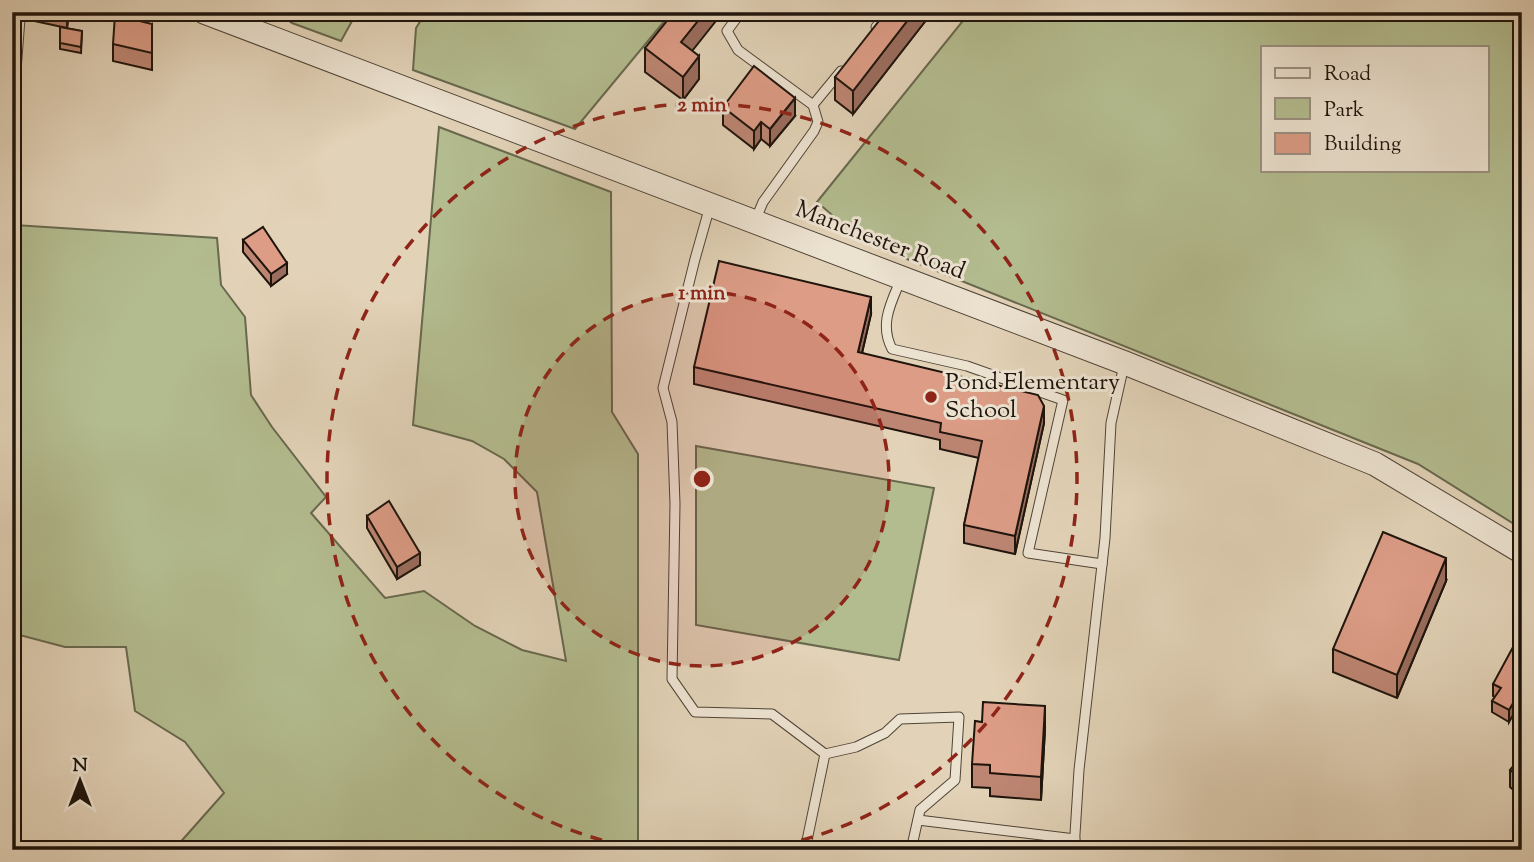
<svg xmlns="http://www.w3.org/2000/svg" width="1534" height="862" viewBox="0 0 1534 862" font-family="'Sorts Mill Goudy',serif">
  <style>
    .green { fill: #b3bc8f; stroke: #68684e; stroke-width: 2; fill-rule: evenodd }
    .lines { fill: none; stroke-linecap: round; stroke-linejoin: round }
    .service-casing { stroke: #4f4437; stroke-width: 11 }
    .minor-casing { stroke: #4f4437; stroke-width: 20 }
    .tertiary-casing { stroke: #4f4437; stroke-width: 25 }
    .service { stroke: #ece2d0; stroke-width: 9 }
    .minor { stroke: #ece2d0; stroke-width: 18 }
    .tertiary { stroke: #ece2d0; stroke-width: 23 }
    .wall { fill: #bd8673; stroke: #1e140c; stroke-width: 2 }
    .shaded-wall { fill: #9a6d5e; stroke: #1e140c; stroke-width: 2 }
    .building { fill: #dc9c86; stroke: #1e140c; stroke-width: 2 }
    .ring { fill: none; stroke: #8f2418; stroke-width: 3.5; stroke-dasharray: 12 9 }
    .poi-dot { fill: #8f2418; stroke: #ece2d0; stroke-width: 2.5 }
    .labels { text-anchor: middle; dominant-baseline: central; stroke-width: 6; stroke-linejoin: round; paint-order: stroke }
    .street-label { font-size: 24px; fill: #1e140c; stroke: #ece2d0 }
    .poi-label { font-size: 24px; fill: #1e140c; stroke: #ece2d0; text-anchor: start }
    .centre { fill: #8f2418; stroke: #ece2d0; stroke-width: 3.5 }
    .ring-label { font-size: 21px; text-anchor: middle; font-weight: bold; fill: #8f2418; stroke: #ece2d0; stroke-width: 6; stroke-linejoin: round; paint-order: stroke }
  </style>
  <rect width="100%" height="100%" fill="#e2d2b7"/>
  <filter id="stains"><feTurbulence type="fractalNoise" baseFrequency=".00286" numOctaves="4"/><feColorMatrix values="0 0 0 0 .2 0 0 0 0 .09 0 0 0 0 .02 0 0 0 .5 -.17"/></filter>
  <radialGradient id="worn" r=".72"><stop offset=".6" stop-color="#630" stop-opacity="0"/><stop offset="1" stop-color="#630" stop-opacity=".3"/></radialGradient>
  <g class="green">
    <path d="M277 12H374L352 21 341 41 292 23Z"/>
    <path d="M426 12H672L575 129 413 70 416 28Z"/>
    <path d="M970 12H1522V529L1418 464 862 241 817 202ZM1263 47H1487V170H1263Z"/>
    <path d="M439 127 611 192 612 412 638 454V850H179L177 846 224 793 185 742 135 711 126 647H65L12 633V389L15 225 217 238 221 285 245 317 251 395 272 427 326 497 311 513 385 598 424 591 475 626 522 650 566 661 537 492 504 459 472 441 413 425Z"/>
    <path d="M696 446 934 488 899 660 696 625Z"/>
  </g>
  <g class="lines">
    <g class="service-casing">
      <g id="service">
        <path d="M741 12 727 31 738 50 813 105 818 122 814 131 763 202 755 221"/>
        <path d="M876 27 881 21 879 12"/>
        <path d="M813 105 841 71"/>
        <path d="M710 206 695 259 663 388 672 422 675 504 672 679 695 712 772 714 825 754 856 747 885 733 900 719 959 717 955 780 920 810 911 850"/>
        <path d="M901 279C891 303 879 324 892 349L967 366 1063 400 1028 553 1102 564"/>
        <path d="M918 820 1075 839"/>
        <path d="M805 850 825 754"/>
        <path d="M1074 850 1079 770 1105 538 1111 423 1124 365"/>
      </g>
    </g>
    <g class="minor-casing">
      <path id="minor" d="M12 64 16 12"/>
    </g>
    <g class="tertiary-casing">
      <path id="tertiary" d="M204 12 1125 363 1375 464 1522 552"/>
    </g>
    <use href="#service" class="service"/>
    <use href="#minor" class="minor"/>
    <use href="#tertiary" class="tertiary"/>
  </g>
  <g class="wall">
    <path d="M34 12H69L67 28 34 21Z"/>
    <path d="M927 12V19L853 114 835 100V77Z"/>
    <path d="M152 24V70L113 61V44Z"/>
    <path d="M60 27 82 31 81 53 60 49Z"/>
    <path d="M645 48 692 51 699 79 683 100 645 72Z"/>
    <path d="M723 107 795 116 770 146 761 139 754 149 723 125Z"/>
    <path d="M243 240 287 274 271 286 243 252Z"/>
    <path d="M871 314 862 353 1044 423 1015 554 964 543V525L979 458 940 449V440L694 384V367Z"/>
    <path d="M367 516 420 565 397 579 367 528Z"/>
    <path d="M1446 581 1397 698 1333 672V649Z"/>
    <path d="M1522 652 1509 722 1492 712V701L1495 697 1493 696V684Z"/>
    <path d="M1045 729 1041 800 990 796V788L972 787V764Z"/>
    <path d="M1522 756V797L1510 787V770Z"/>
  </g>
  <g class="shaded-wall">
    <path d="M67 12H69L67 28Z"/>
    <path d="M705 12H723L681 65V42Z"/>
    <path d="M914 12H927V19L853 114V91Z"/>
    <path d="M699 56V79L683 100V77Z"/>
    <path d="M795 98V116L770 146V129Z"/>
    <path d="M761 122V139L754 149V131Z"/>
    <path d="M287 263V274L271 286V274Z"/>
    <path d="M871 297V314L858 370V352Z"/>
    <path d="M1044 406V423L1015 554V536Z"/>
    <path d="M420 553V565L397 579V567Z"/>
    <path d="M1446 558V581L1397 698V675Z"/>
    <path d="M1522 688V700L1509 722V710Z"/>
    <path d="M1045 706V729L1041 800V777Z"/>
  </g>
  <g class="building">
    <path d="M674 12H705L681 42 699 56 683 77 645 48Z"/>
    <path d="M886 12H914L853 91 835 77Z"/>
    <path d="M115 15 152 24V53L113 44Z"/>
    <path d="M60 27 82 31 81 47 60 43Z"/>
    <path d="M754 66 795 98 770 129 761 122 754 131 723 107Z"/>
    <path d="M263 227 287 263 271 274 243 240Z"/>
    <path d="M719 261 871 297 858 352 1038 395 1044 406 1015 536 964 525 982 441 940 432 941 423 694 367Z"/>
    <path d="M389 501 420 553 397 567 367 516Z"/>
    <path d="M1383 532 1446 558 1397 675 1333 649Z"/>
    <path d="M1513 647 1522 652V688L1509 710 1492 701 1501 688 1493 684Z"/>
    <path d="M983 702 1045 706 1041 777 990 773V765L972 764 975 721 982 722Z"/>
    <path d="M1522 756V779L1510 770Z"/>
  </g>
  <circle cx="702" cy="479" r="187" fill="#8f2418" fill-opacity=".12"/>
  <g class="ring">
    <circle cx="702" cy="479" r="187"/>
    <path d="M643 849A375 375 0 1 1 761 849"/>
  </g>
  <circle class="poi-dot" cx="931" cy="397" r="7"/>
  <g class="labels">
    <g class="street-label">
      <text transform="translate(880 241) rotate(21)">Manchester Road</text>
    </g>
    <g class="poi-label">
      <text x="945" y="383">Pond Elementary<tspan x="945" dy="28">School</tspan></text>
    </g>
  </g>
  <circle cx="702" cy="479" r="10" class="centre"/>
  <g class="ring-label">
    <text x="702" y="111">2 min</text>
    <text x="702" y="299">1 min</text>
  </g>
  <rect width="1534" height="862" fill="none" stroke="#e2d2b7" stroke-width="42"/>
  <rect x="14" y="14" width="1506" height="834" fill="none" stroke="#1e140c" stroke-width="3.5"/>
  <rect x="21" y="21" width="1492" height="820" fill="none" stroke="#1e140c" stroke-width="2"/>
  <rect x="1261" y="46" width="228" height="126" fill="#ece2d0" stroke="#9a9082" stroke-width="2"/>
  <rect x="1275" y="68" width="35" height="10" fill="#ece2d0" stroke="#9a9082" stroke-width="2"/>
  <text x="1324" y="80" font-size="21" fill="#1e140c">Road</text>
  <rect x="1275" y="98" width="35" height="21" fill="#b3bc8f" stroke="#9a9082" stroke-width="2"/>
  <text x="1324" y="116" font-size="21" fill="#1e140c">Park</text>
  <rect x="1275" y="133" width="35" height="21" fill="#dc9c86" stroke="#9a9082" stroke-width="2"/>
  <text x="1324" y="150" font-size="21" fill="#1e140c">Building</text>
  <g transform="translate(80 781)" stroke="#ece2d0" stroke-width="5" paint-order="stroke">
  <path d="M0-5L12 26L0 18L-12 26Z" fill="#1e140c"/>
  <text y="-10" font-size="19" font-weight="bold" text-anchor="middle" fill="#1e140c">N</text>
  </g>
  <rect width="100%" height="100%" filter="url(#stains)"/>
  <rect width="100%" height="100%" fill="url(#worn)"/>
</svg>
